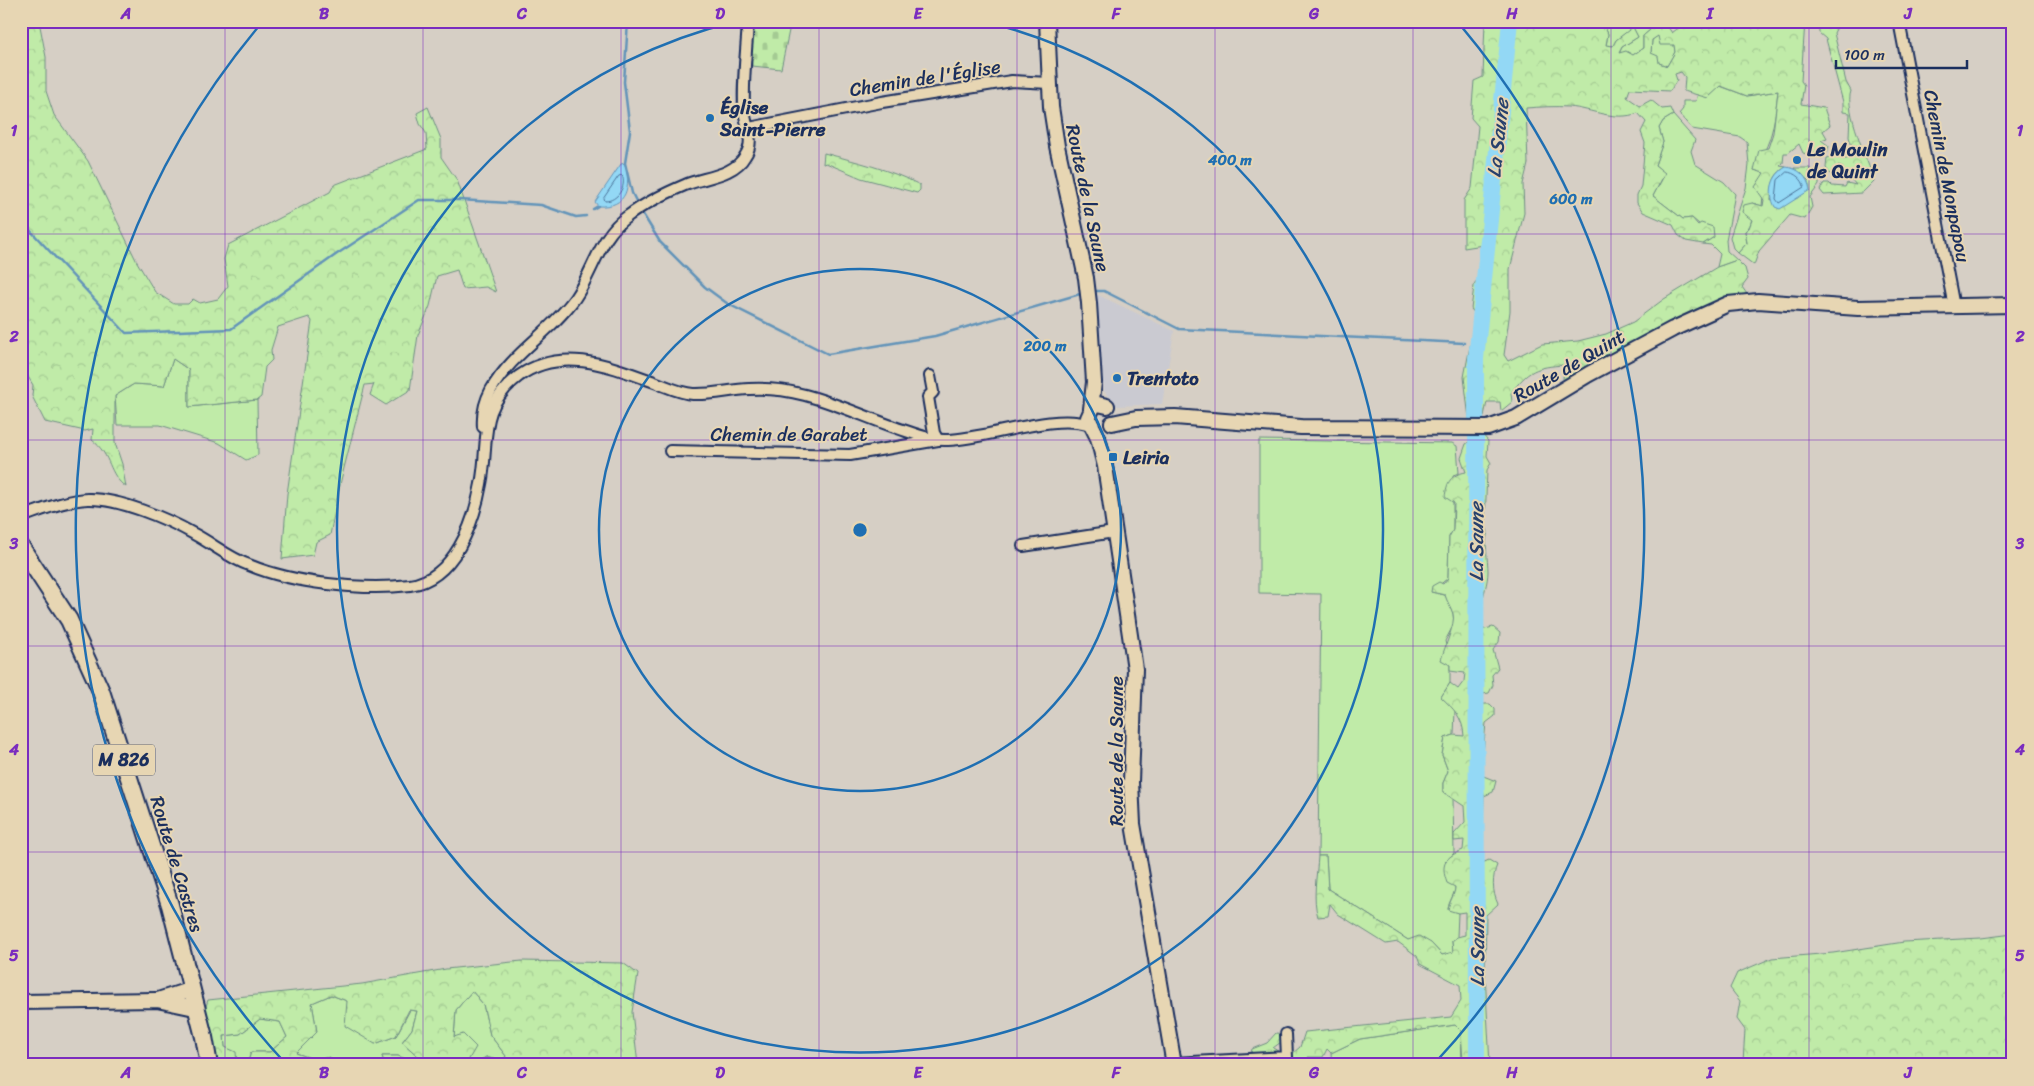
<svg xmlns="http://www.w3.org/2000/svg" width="2034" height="1086" viewBox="0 0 2034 1086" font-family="Sriracha,sans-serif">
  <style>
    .built { fill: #cacad1 }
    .green { fill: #c0eba8; stroke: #6e8d83 }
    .forest { fill: url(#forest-crowns); stroke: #6e8d83; fill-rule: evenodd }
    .cemetery { fill: url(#cemetery-stones); stroke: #6e8d83 }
    .water { fill: #93d8f5; stroke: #6394b9 }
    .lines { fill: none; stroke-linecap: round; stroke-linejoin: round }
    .shore { stroke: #4b739a; stroke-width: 1 }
    .stream { stroke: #6394b9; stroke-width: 2.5 }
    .river { stroke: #93d8f5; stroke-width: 16 }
    .street-casing { stroke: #1b2f5e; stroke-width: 14 }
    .secondary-casing { stroke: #1b2f5e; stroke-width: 18 }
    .primary-casing { stroke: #1b2f5e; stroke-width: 20 }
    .street { stroke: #e7d6b3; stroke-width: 10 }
    .secondary { stroke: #e7d6b3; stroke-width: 14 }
    .primary { stroke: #e7d6b3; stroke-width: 16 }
    .grid { fill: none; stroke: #7b2cbf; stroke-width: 1; stroke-opacity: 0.55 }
    .ring { fill: none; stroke: #1f6fb2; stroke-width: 2.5 }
    .poi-dot { fill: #1f6fb2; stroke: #e7d6b3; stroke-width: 2 }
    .labels { text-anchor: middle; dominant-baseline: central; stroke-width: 4; stroke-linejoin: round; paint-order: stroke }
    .shield { fill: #e7d6b3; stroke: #586178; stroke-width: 1 }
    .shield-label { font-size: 18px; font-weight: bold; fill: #1b2f5e }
    .street-label { font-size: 19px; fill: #1b2f5e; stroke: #e7d6b3 }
    .poi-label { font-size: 19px; font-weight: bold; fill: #1b2f5e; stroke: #e7d6b3; text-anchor: start }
    .water-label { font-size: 20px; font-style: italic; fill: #27406d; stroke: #e7d6b3 }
    .centre { fill: #1f6fb2; stroke: #e7d6b3; stroke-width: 2.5 }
    .ring-label { font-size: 15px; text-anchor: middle; font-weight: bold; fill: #1f6fb2; stroke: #e7d6b3; stroke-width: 4; stroke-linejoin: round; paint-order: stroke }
    .neatline { fill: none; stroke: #7b2cbf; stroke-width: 2 }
    .grid-label { font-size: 16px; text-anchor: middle; font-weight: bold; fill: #7b2cbf }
  </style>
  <defs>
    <pattern id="forest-crowns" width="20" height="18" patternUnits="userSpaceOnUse" patternTransform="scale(1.25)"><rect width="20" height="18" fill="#c0eba8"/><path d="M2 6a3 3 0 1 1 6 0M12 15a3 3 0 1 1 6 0" fill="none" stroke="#a4ca93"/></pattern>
    <pattern id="cemetery-stones" width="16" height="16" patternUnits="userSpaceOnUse" patternTransform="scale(1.25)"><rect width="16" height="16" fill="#c0eba8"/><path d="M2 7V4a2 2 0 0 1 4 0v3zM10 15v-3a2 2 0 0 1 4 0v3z" fill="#a4ca93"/></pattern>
  </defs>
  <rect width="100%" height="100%" fill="#d6cfc5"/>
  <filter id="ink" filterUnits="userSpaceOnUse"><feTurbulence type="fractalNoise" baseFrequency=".02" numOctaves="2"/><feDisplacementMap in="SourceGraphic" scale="10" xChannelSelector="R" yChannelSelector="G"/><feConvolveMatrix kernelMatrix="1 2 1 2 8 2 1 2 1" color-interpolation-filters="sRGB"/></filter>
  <g filter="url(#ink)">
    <path class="built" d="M1096 294 1174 331 1162 404 1117 406 1104 391Z"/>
    <g class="green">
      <path d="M1602 21H1653L1650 30 1643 36V48L1633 55 1619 54 1622 47 1638 37 1633 28 1616 40 1613 46H1606L1608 34Z"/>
      <path d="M1659 35 1674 45 1675 52 1667 66 1659 63 1651 53 1652 40Z"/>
      <path d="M1720 86 1747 96 1778 91C1774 125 1773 140 1754 170L1765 173 1762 206 1752 203C1752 212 1754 225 1745 231L1747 243 1738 253 1733 248 1730 237 1746 188 1749 165 1747 142 1740 137 1692 129 1679 114 1683 109V101H1696L1698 93 1708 98Z"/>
      <path d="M1673 115 1695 140 1691 151 1695 164 1724 182 1735 194 1726 240 1727 251 1737 260 1717 267 1720 254 1711 245 1703 244 1714 237 1692 218 1683 219 1653 196 1665 174 1655 165 1663 142 1659 128 1663 121Z"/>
      <path d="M173 359 189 370V407L257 400 258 455 246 460 219 443 160 425H117L115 396 134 384 164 386Z"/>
      <path d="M1259 440 1452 443 1457 446 1459 473 1453 475V530L1449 537 1448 578 1431 592 1445 595 1453 613 1454 624 1445 641 1450 665V683L1441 697 1455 710 1454 735 1445 738 1442 755 1448 771 1443 783V792L1453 799 1454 853 1445 862C1448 869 1456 882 1455 890 1453 897 1449 901 1448 909L1458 913 1457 937 1452 941 1453 953 1442 955 1431 943 1408 940 1328 889 1326 856H1318L1321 594 1259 593Z"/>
      <path d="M472 991 483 1004 490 1035 506 1056 503 1062 486 1057 472 1065 454 1038 456 1010Z"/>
      <path d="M331 995 347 1001 375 1044 396 1036 410 1010 417 1011 412 1029 402 1042 419 1057 413 1062 398 1056H382L385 1065H331L330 1057 316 1060 296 1053 317 1032 312 1003Z"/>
      <path d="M260 1019 280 1022 287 1037 270 1052H251L247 1065H237L225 1047 224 1036 240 1034Z"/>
      <path d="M1455 1025 1461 1031 1462 1065H1332L1331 1053 1360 1039Z"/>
    </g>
    <g class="forest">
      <path d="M21 21H39L46 57V91L54 115 88 161 137 262 155 292 174 304H188L193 299 200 303 218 299 228 286 224 259 228 245 330 192 334 185 427 149 426 133 420 124 417 113 428 107 441 139V157L457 180 496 292 486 287 463 289 457 270 437 276 430 306 418 335 410 390 386 405 370 395 374 384 365 385 341 480 330 535 316 542 313 555 282 559 287 494 312 321 309 317 278 327 271 350 272 360 265 367 261 397 257 400 189 407V370L173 359 164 386 134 384 115 396V443L122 464 126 487C108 475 112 455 92 440L93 429 85 431 45 422 32 396 33 385 21 365Z"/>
      <path d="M1485 21H1602L1608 34 1606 45 1613 46 1616 40 1633 27 1638 37 1622 47 1619 53 1626 51 1633 55 1643 48V36L1650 30 1653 21H1664L1672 33 1682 25V21H1805L1801 81 1804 85 1801 104 1824 108 1830 125 1823 131 1827 138 1821 140 1829 146 1827 153 1822 158 1803 153 1799 144 1788 153H1784L1783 163 1780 166 1786 167C1772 175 1772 185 1771 200L1809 181 1794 168H1810L1809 177 1819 179V185L1810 197 1812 207 1805 219 1790 215 1759 251 1754 265 1738 253 1747 243 1745 231 1749 228 1752 220 1742 212 1744 205 1752 203 1763 206 1764 200 1755 187 1764 173 1754 170 1759 150 1768 148 1773 133 1778 91 1747 96 1721 86 1708 98 1684 91 1685 77 1681 72 1675 74 1677 80 1670 91 1630 89 1627 97 1640 106 1651 100 1662 109 1670 108 1673 115 1663 121 1659 128 1663 142 1655 165 1665 173 1653 196 1683 219 1692 218 1698 225 1701 223 1713 227 1714 237 1703 244 1686 241 1678 235 1673 225 1643 212 1637 203V195L1641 186 1645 143 1641 132 1646 122 1638 113C1615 122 1592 109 1569 107 1555 106 1539 107 1526 108L1528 164 1523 184 1524 213 1510 269V311L1504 355 1508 361 1542 344 1578 341 1606 334 1633 322 1664 299 1717 267 1737 260 1745 268 1748 279 1742 287 1747 294 1743 299 1625 346 1618 356 1566 382 1563 379 1564 365C1536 367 1528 370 1511 393L1512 402 1501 411 1500 402H1487L1483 421 1469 419 1464 377 1476 315 1471 309 1474 286 1482 268 1483 245 1464 248V200L1472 188 1478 126 1471 118 1474 81 1483 77ZM1658 36 1660 45H1674L1675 52 1667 66 1659 63 1658 56 1651 53 1652 40Z"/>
      <path d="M1819 21H1840L1834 33 1846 82 1851 91C1844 110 1868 160 1874 181L1862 193 1824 195 1820 190 1824 183H1829L1832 186 1845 187 1847 183 1856 185 1851 179 1839 176 1843 168 1838 166 1837 171 1830 174 1826 168 1827 158 1832 157 1846 159 1855 156 1849 137 1850 113 1843 112V102L1826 39 1819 33Z"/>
      <path d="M824 153C857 162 889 169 920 185V190L917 193 861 178 826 163 823 164Z"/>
      <path d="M1481 433 1488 441 1487 456 1491 463 1487 470 1485 524 1488 532C1484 542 1488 560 1488 571 1488 583 1483 594 1482 606 1481 614 1482 622 1481 630L1493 627 1500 633 1499 642 1493 650 1498 668 1492 675 1493 685 1489 693 1483 694 1482 704H1490L1495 709V716L1486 723 1481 775 1496 781 1493 792 1484 796 1482 863 1489 860 1497 865C1492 877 1492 892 1498 904L1486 915 1485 973 1490 1065H1469L1463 1062 1461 1031 1455 1025 1360 1039 1331 1053 1327 1049 1323 1057H1308L1310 1061 1307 1065H1234L1250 1057 1252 1049 1267 1043 1276 1033 1284 1034 1281 1042 1273 1048 1281 1053 1292 1054 1300 1047 1305 1032 1451 1017 1461 1001 1460 985 1420 964 1417 956 1398 942 1386 944 1338 914 1330 904 1328 916 1318 917C1312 898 1317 876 1318 856H1326L1328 889 1408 940 1419 936 1431 943 1442 955 1453 952 1452 941 1457 937 1465 935V912L1458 913 1448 910C1449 901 1455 895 1455 887L1447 883C1440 864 1445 857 1463 850L1464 840 1454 841V834L1465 822 1464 806 1443 792V783L1448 771 1442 755 1445 738 1454 735 1464 736C1463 718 1454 709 1441 697L1450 683 1458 689 1464 681 1465 673 1450 671V665L1441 660C1444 648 1456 623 1453 614 1451 607 1447 602 1445 595L1431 592 1432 586 1439 582 1443 584 1448 578 1449 537 1453 530 1454 503 1445 497C1447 482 1450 475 1466 472L1461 458 1466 444Z"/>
      <path d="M2013 934V1065H1736L1743 1062 1745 1030 1737 1019 1740 1001 1730 988 1737 973 1772 958 1833 953 1904 942 1981 938Z"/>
      <path d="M522 961 623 963 638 974 632 1012 638 1065H473L486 1057 503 1062 506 1056 490 1035 483 1004 472 991 456 1010 454 1037 463 1034 476 1047 469 1059 472 1065H385L382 1056H398L413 1062 419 1057 402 1042 412 1029 417 1011 409 1010 396 1036 375 1044 345 1026 347 1001 331 995 312 1003 317 1032 296 1053 316 1060 330 1057 331 1065H247L251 1052H270L287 1037 280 1022 260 1019 240 1034 224 1036 225 1047 236 1052 237 1065H216L204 1013 208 1000 362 984 446 969Z"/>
    </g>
    <path class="cemetery" d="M750 21H791L781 69 752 66Z"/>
    <g class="water">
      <path d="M625 163C631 186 628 208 598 206L595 202 621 164Z"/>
      <path d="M1786 167C1799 168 1808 177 1810 190L1780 209 1775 207C1767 192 1772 175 1786 167Z"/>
    </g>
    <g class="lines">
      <g class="shore">
        <path d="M1787 172C1794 172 1804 180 1804 187L1779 203 1776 199 1778 180Z"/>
        <path d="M619 176 622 175C627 187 617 201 605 201L604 198Z"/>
      </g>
      <g class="stream">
        <path d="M628 21 624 82 630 131 625 163 632 193 638 205"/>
        <path d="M593 209 598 206"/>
        <path d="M641 211 660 242 705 287 728 304 828 354 935 336 1080 294"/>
        <path d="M21 215 28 228 126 333 231 329 337 254 419 200H460L541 205 576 217 586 216"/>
        <path d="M1096 291H1104L1179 329 1464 343"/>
        <path d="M1474 343H1478"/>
      </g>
      <path class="river" d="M1477 1065 1476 359 1510 21"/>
      <g class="street-casing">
        <g id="street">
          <path d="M1899 21 1954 307"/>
          <path d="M749 128 882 102 1012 81 1049 83"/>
          <path d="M483 427C482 414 485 401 491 390 512 353 551 332 575 298 594 270 600 235 628 216 645 203 666 193 685 185 704 177 734 176 745 156 754 143 748 131 745 116 741 93 747 47 748 21"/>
          <path d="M670 451 850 455 938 440 934 433 928 397 933 392 930 376"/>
          <path d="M21 517C42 510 65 500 88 499 118 498 168 519 194 534 213 544 229 558 249 565 292 583 363 591 410 585 454 579 474 523 481 484 490 441 476 409 519 376 562 345 613 367 657 383 668 387 680 393 693 394 711 395 730 390 749 389 767 388 787 390 805 395 839 404 872 420 906 431 919 435 933 441 948 440 989 439 1053 412 1090 425"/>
          <path d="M1023 546 1114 532"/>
          <path d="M1173 1063 1287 1057 1286 1034"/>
        </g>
      </g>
      <g class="secondary-casing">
        <g id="secondary">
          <path d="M1047 21 1051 107 1057 146 1086 278 1089 303 1094 382 1091 409"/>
          <path d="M1107 406 1098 404 1093 407 1088 418 1098 438 1105 466 1135 669 1131 782 1133 824 1174 1065"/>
          <path d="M1112 423 1136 418 1175 417 1301 427 1488 428 1516 418 1589 374 1673 329 1728 304 1758 301 1858 308 2013 305"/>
          <path d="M158 1000 192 989"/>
          <path d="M21 1002 157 1000 190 1007 196 1006"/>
        </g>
      </g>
      <g class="primary-casing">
        <path id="primary" d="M21 547 69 620 101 691 170 905 204 1037 209 1065"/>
      </g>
      <use href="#street" class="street"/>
      <use href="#secondary" class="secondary"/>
      <use href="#primary" class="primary"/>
    </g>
  </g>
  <path class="grid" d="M225 21V1065M423 21V1065M621 21V1065M819 21V1065M1017 21V1065M1215 21V1065M1413 21V1065M1611 21V1065M1809 21V1065M21 234H2013M21 440H2013M21 646H2013M21 852H2013"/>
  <g class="ring">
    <circle cx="860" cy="530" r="261"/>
    <path d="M982 21A523 523 0 1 1 738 21"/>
    <path d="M287 1065A784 784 0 0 1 259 26M1461 26A784 784 0 0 1 1433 1065"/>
  </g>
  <g class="poi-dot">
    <circle cx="710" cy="118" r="5"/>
    <circle cx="1797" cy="160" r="5"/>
    <circle cx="1117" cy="378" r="5"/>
    <rect x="1108" y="452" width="10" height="10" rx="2.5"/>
  </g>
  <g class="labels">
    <rect class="shield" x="93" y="744.5" width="62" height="31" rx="4"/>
    <g class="shield-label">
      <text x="124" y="760">M 826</text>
    </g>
    <g class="street-label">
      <text transform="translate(925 78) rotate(-9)">Chemin de l'Église</text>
      <text transform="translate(1947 176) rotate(79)">Chemin de Monpapou</text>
      <text transform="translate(1088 198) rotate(78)">Route de la Saune</text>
      <text transform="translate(1569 366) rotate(-30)">Route de Quint</text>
      <text x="789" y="434">Chemin de Garabet</text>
      <text transform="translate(1116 751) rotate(-90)">Route de la Saune</text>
      <text transform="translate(177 864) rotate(73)">Route de Castres</text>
    </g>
    <g class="poi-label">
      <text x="720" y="107">Église<tspan x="720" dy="22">Saint-Pierre</tspan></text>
      <text x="1807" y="149">Le Moulin<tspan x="1807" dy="22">de Quint</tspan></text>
      <text x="1127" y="378">Trentoto</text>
      <text x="1123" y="457">Leiria</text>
    </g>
    <g class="water-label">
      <text transform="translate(1498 138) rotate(-84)">La Saune</text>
      <text transform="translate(1476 542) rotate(-90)">La Saune</text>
      <text transform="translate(1477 947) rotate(-90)">La Saune</text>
    </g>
  </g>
  <circle cx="860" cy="530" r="8" class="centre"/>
  <g class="ring-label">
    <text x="1230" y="165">400 m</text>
    <text x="1571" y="204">600 m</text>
    <text x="1045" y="351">200 m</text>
  </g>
  <rect width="2034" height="1086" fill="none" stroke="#e7d6b3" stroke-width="55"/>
  <path d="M1836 60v8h131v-8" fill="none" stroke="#1b2f5e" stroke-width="2.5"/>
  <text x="1844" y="60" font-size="15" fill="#1b2f5e" stroke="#e7d6b3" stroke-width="4" paint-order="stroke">100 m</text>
  <rect x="28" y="28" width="1978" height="1030" class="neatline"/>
  <g class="grid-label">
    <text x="126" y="19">A</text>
    <text x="324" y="19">B</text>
    <text x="522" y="19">C</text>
    <text x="720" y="19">D</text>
    <text x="918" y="19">E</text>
    <text x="1116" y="19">F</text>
    <text x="1314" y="19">G</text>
    <text x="1512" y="19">H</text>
    <text x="1710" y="19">I</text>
    <text x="1908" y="19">J</text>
    <text x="14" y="136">1</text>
    <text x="2020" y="136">1</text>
    <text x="14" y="342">2</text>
    <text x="2020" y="342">2</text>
    <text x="14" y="549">3</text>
    <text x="2020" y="549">3</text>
    <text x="14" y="755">4</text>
    <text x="2020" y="755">4</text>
    <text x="14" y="961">5</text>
    <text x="2020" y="961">5</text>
    <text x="126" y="1078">A</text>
    <text x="324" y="1078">B</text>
    <text x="522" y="1078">C</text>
    <text x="720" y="1078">D</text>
    <text x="918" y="1078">E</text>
    <text x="1116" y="1078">F</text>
    <text x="1314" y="1078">G</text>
    <text x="1512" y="1078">H</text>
    <text x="1710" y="1078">I</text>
    <text x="1908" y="1078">J</text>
  </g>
</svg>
